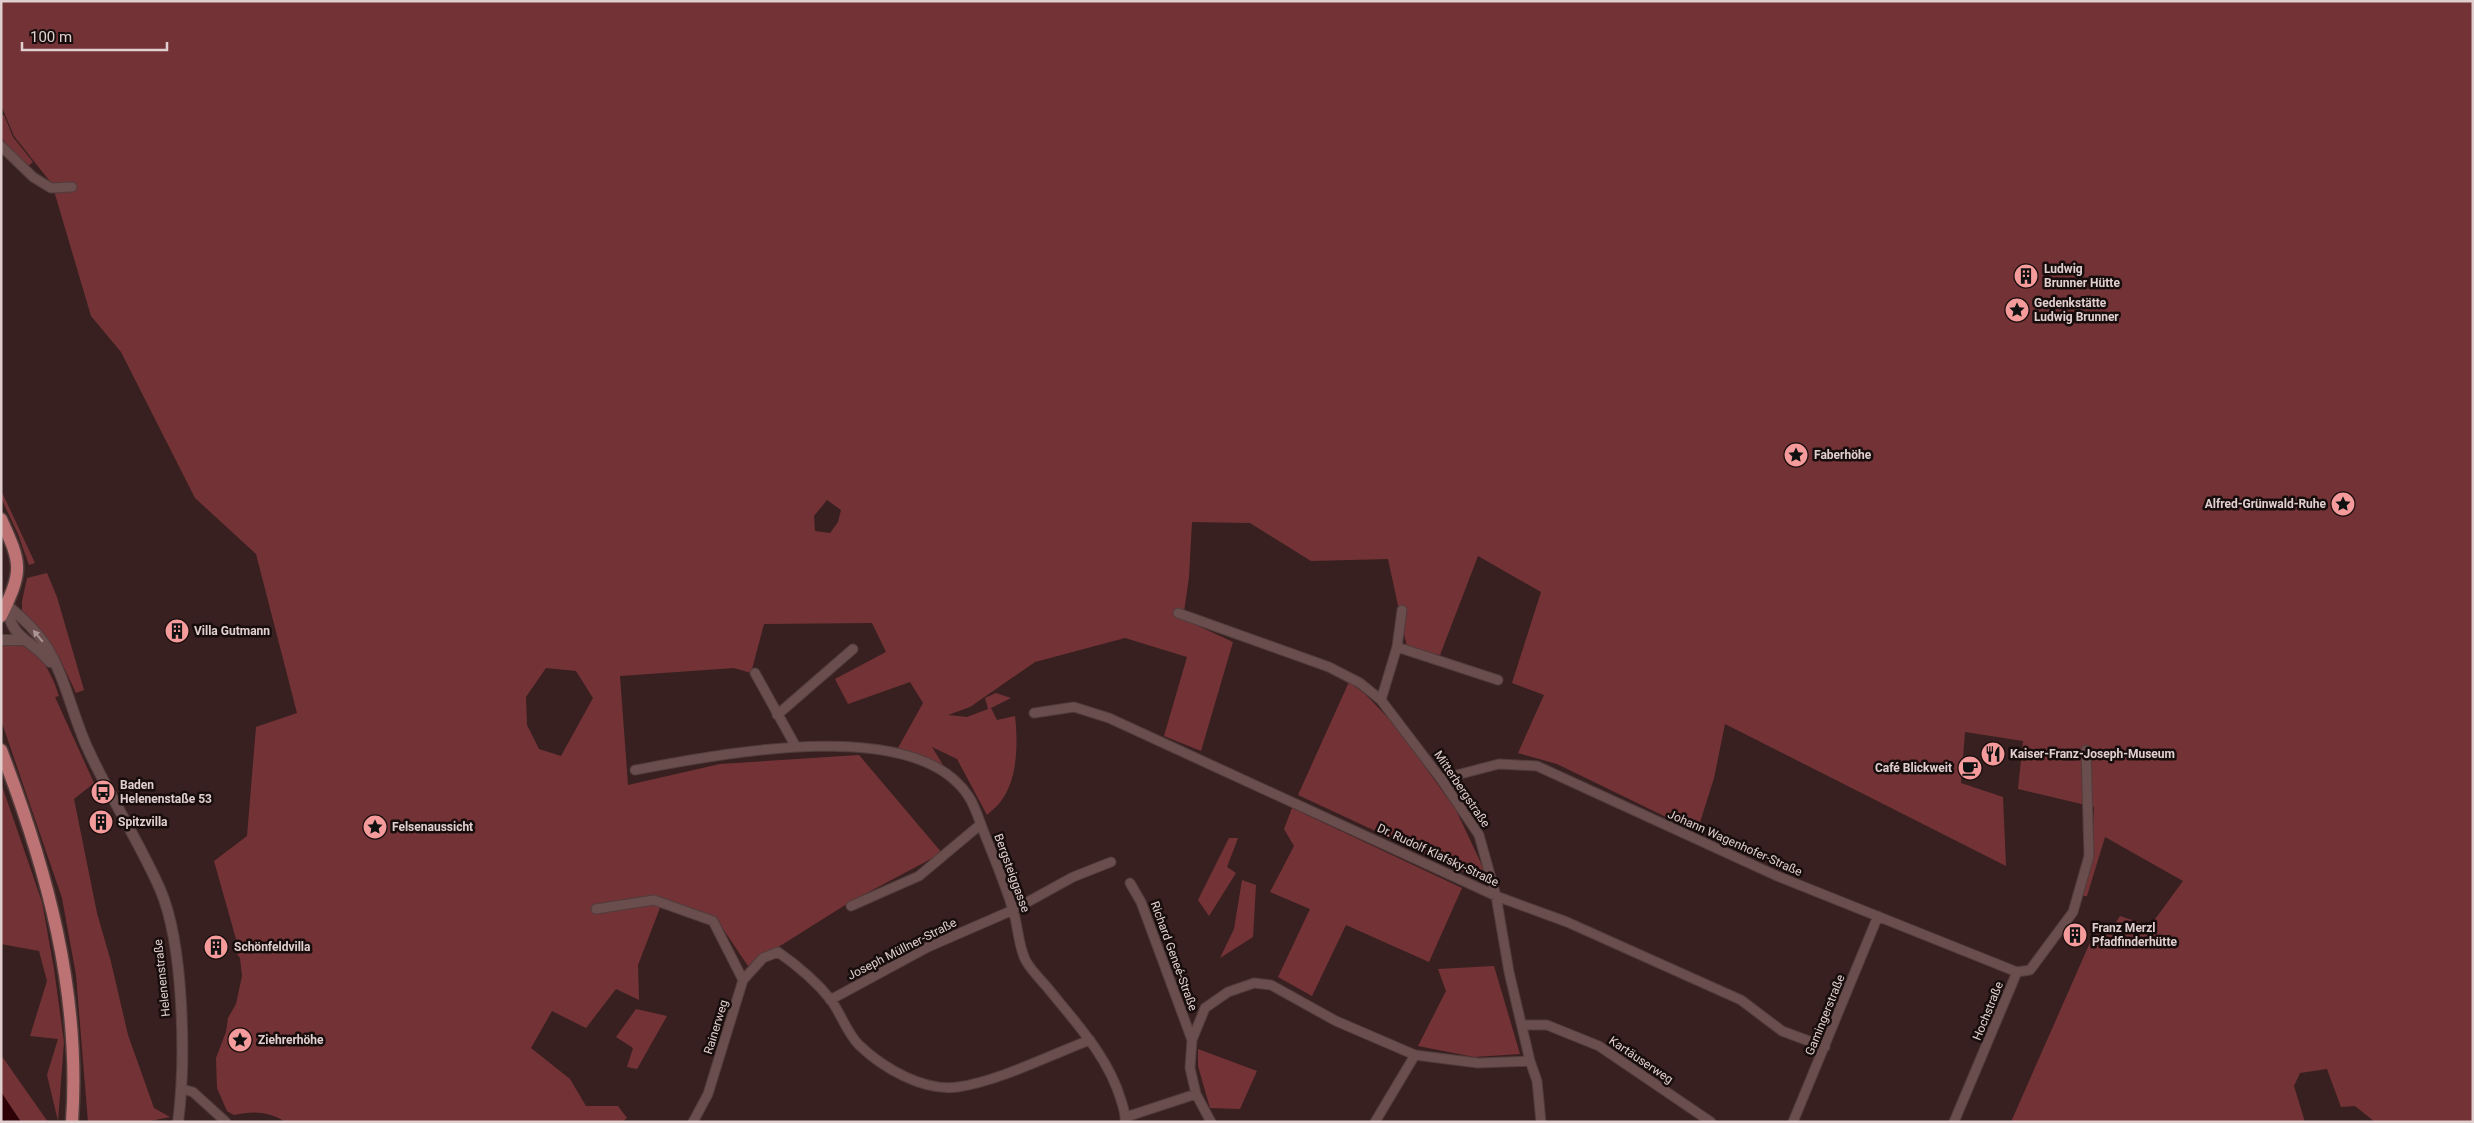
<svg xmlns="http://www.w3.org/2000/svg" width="2474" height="1123" font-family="Roboto,sans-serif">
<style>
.green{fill:#733336;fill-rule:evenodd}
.water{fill:#2e0106}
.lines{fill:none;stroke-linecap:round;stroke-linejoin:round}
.minor-casing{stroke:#513c3c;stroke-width:11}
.tertiary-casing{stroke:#513c3c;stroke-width:12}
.primary-casing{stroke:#513c3c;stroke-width:15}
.minor{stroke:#6a4d4d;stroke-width:9}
.tertiary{stroke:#6a4d4d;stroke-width:10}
.primary{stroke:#bd7273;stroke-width:12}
.oneway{fill:#ab9494}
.labels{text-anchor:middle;stroke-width:5;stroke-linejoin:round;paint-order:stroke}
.poi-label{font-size:12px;font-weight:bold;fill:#e0cfce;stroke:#180d0d;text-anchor:start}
.street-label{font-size:12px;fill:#e0cfce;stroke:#180d0d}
</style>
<rect width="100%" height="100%" fill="#392020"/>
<path class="green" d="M1 1H2473V1122H2375L2355 1106 2341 1107 2327 1069 2300 1073 2294 1086 2305 1122H2011L2096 929 2109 934 2120 916 2150 926 2183 881 2105 837 2087 896H2082L2092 854 2094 807 2018 789 2023 741 1965 732 1961 783 2003 797 2006 866 1725 724 1714 778 1697 832 1557 764 1518 753 1544 695 1512 683 1541 592 1478 556 1440 655 1407 647 1388 559 1311 561 1250 523 1192 522 1189 577 1183 619 1233 642 1201 751 1164 736 1187 657 1125 638 1035 662 970 707 948 715 967 717 988 709 985 698 996 693 1011 698 991 708 997 720 1015 716C1018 742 1018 779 1001 801 998 806 992 810 987 815L957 759 932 747 943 765 898 748 923 703 910 682 848 704 835 679 886 652 872 623 764 624 751 673 734 668 620 676 628 785 720 764 859 755 942 853 850 902 748 966 715 917 663 900 638 965 639 1000 616 989 586 1028 552 1011 531 1048 570 1079 586 1106H618L627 1118 622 1122H285C269 1111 252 1111 234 1115L227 1111 217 1088 216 1058 226 1032 228 1018 236 1004 242 976 240 958 232 947 236 939 214 861 247 836 256 727 297 713 256 554 195 498 121 352 91 316 52 184 14 136 1 105ZM827 500 841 510 838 522 830 533 815 531 814 516ZM546 668 576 671 593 698 561 756 539 749 527 725 526 697Z
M4 115 13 137 33 162 27 167 1 138V116Z
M1 490 35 563 29 565 18 534 1 498Z
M47 573 57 597 84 690 76 693 59 657 22 612V601L27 578Z
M12 644C39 645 52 674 59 696L55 697 94 783 74 799 97 913 111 962 128 1035 154 1108 170 1117 145 1122H88L76 975 62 898 1 720V647Z
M1349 682 1365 694 1395 725 1456 810 1487 876 1481 880 1298 795Z
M1 783 42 902 54 969 64 1042 58 1121 47 1075 58 1039 30 1036 47 981 39 951 1 944Z
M1292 808 1462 888 1429 962 1346 925 1312 996 1278 977 1310 909 1270 892 1294 846 1284 829Z
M1229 838H1238L1227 867 1236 873 1209 916 1198 900Z
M1242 880 1256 885 1253 937 1220 958 1234 929Z
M1494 966 1520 1054 1474 1057 1418 1046 1446 991 1438 969Z
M636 1009 667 1016 637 1069 627 1067 633 1048 616 1037Z
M1198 1049 1257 1071 1240 1109 1210 1108 1198 1066Z
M1 1055 48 1122H21L1 1092Z"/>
<path class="water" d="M1 1092 21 1122H1Z"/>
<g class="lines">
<defs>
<path id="minor" d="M1 146 33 177 51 188 72 187
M1178 613 1329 667 1360 683 1381 700 1441 779 1479 835 1496 896 1509 972 1530 1061 1537 1081 1541 1122
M1397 647 1498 680
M755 673 796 747
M1381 700 1397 647 1402 610
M1034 713 1074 707 1109 718 1496 896 1567 922 1741 1000 1782 1031 1825 1047
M777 715 853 649
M635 770C717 755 916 713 969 797 976 808 980 823 985 835 995 860 1005 884 1013 910 1018 925 1018 946 1026 961 1031 970 1040 979 1047 987 1075 1022 1108 1056 1121 1100 1123 1107 1126 1114 1125 1122
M1441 779 1499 764 1537 766 1777 876 2017 972
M1130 883 1141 902 1192 1040
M851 906 919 876 981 824
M596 909 654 900 713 921 743 980
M830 1000 928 947 1013 910 1073 877 1111 862
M1522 1025H1547L1599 1046 1711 1122
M182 1089 193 1092 226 1122
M1126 1117 1196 1094
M693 1122 708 1094 743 980 763 958 778 952C798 966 816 981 831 1000 841 1014 847 1033 859 1045 883 1068 924 1092 958 1087 999 1081 1050 1055 1090 1040
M1211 1122 1196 1094 1190 1068 1192 1040 1205 1008 1228 992 1254 983 1271 985 1336 1021 1415 1055 1478 1063 1530 1061
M1375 1122 1415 1055
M1793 1122 1878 916
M1954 1122 2017 972 2030 970 2073 912 2089 856 2086 750"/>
<path id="tertiary" d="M7 605C21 617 36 630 46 646 65 676 72 714 87 747 109 796 139 841 160 889 184 944 186 1062 178 1122
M7 605C10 639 31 639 50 662
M1 640H24"/>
<path id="primary" d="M1 519C22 565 23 570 1 616
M1 750C47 869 81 993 72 1122"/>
</defs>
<use href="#minor" class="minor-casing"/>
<use href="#tertiary" class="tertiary-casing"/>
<use href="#primary" class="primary-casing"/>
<use href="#minor" class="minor"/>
<use href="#tertiary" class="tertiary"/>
<use href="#primary" class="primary"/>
</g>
<defs><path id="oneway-solid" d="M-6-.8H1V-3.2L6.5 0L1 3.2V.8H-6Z" transform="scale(1.25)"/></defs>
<use class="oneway" href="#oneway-solid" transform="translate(38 636) rotate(-130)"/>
<defs>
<symbol id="building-disc" viewBox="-11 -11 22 22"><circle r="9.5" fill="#f59b9b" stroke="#180d0d"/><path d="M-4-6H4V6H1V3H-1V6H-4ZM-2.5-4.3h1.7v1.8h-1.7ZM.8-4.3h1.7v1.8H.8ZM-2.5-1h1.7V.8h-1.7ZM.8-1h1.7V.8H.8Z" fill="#111"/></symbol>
<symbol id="sight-disc" viewBox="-11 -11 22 22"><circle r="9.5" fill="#f59b9b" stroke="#180d0d"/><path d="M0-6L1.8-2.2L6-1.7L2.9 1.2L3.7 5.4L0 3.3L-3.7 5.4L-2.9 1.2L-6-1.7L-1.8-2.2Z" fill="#111"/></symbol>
<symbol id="restaurant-disc" viewBox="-11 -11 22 22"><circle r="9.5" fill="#f59b9b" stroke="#180d0d"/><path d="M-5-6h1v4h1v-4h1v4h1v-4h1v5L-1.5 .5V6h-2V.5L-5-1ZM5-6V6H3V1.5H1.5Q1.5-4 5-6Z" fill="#111"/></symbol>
<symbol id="cafe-disc" viewBox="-11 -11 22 22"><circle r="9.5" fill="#f59b9b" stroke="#180d0d"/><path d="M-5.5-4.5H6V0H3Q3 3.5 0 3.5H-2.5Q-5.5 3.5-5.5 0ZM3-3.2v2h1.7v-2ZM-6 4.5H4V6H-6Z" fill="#111"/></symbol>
<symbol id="bus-disc" viewBox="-11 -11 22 22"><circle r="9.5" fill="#f59b9b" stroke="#180d0d"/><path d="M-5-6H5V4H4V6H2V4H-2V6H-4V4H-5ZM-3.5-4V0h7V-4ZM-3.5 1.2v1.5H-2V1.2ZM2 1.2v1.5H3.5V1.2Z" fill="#111"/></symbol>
</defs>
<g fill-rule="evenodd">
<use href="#building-disc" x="2012" y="262" width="28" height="28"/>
<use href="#sight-disc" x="2003" y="296" width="28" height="28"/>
<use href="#sight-disc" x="1782" y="441" width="28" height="28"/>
<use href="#sight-disc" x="2329" y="490" width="28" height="28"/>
<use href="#building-disc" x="163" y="617" width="28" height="28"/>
<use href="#restaurant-disc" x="1979" y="740" width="28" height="28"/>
<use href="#cafe-disc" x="1956" y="754" width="28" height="28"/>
<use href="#bus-disc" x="89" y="778" width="28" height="28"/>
<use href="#building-disc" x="87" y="808" width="28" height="28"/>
<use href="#sight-disc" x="361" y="813" width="28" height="28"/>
<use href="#building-disc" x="2061" y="921" width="28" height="28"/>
<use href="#building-disc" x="202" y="933" width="28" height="28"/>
<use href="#sight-disc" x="226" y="1026" width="28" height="28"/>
</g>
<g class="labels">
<g class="poi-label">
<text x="2044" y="273">Ludwig<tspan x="2044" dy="14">Brunner Hütte</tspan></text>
<text x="2034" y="307">Gedenkstätte<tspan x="2034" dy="14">Ludwig Brunner</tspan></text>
<text x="1814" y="459">Faberhöhe</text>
<text x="2326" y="508" text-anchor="end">Alfred-Grünwald-Ruhe</text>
<text x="194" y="635">Villa Gutmann</text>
<text x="2010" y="758">Kaiser-Franz-Joseph-Museum</text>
<text x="1952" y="772" text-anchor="end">Café Blickweit</text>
<text x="120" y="789">Baden<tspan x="120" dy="14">Helenenstaße 53</tspan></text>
<text x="118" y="826">Spitzvilla</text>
<text x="392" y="831">Felsenaussicht</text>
<text x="2092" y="932">Franz Merzl<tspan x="2092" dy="14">Pfadfinderhütte</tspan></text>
<text x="234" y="951">Schönfeldvilla</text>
<text x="258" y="1044">Ziehrerhöhe</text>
</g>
<g class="street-label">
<text transform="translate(1462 789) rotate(56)" y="4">Mitterbergstraße</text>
<text transform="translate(1735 843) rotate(24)" y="4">Johann Wagenhofer-Straße</text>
<text transform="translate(1438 855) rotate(25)" y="4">Dr. Rudolf Klafsky-Straße</text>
<text transform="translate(1012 873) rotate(70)" y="4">Bergsteiggasse</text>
<text transform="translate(902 949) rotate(-27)" y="4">Joseph Müllner-Straße</text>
<text transform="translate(1174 956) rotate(70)" y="4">Richard Geneé-Straße</text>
<text transform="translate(162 978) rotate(-96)" y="4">Helenenstraße</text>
<text transform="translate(1988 1011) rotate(-68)" y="4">Hochstraße</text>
<text transform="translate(1825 1015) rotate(-68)" y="4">Gamingerstraße</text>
<text transform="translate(716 1027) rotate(-73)" y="4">Rainerweg</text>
<text transform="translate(1641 1060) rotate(34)" y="4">Kartäuserweg</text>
</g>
</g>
<rect width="2474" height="1123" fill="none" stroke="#e0cfce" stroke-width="5"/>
<path d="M22 42v8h145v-8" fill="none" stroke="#e0cfce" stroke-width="2.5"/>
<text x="30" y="42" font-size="15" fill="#e0cfce" stroke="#180d0d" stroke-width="4" paint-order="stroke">100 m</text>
</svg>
